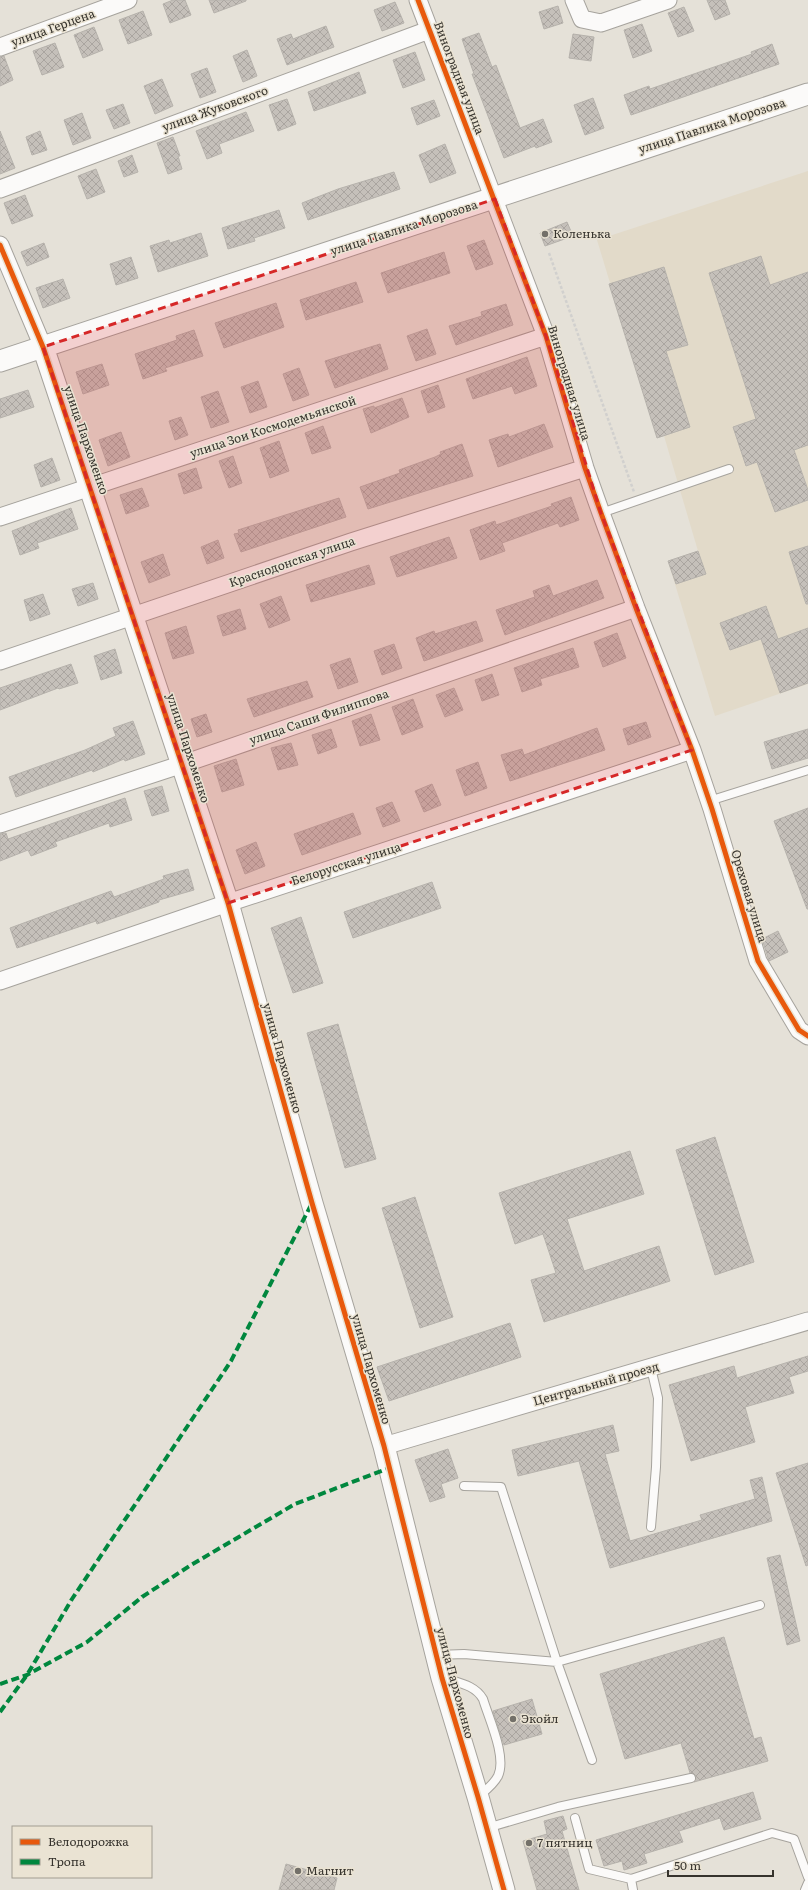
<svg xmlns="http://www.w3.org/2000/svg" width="808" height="1890" font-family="Literata,serif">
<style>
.built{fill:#e2dac9}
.building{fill:url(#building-cross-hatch);stroke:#b6b2ac}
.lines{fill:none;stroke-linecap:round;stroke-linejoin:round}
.service-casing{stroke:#a6a39d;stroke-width:10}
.minor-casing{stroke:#a6a39d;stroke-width:19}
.tertiary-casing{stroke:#a6a39d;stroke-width:23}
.path{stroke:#d1d0ce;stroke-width:2.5;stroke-dasharray:3 2;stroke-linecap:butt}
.service{stroke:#fbfaf9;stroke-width:8}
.minor{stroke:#fbfaf9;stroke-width:17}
.tertiary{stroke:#fbfaf9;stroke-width:21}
.quiet{stroke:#00873e;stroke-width:4;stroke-dasharray:8 4;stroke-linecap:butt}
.cycleway-casing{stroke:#eae3d3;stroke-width:8}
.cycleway{stroke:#e8590c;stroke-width:5}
.marked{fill:#d62828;fill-opacity:0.2;stroke:#d62828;stroke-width:3;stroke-dasharray:8 5;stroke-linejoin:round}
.poi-dot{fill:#737069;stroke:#eae3d3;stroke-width:1.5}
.labels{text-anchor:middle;stroke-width:3;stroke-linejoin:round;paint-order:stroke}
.street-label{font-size:12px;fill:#36332d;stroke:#eae3d3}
.poi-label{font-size:12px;fill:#36332d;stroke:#eae3d3;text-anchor:start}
</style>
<defs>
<pattern id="building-cross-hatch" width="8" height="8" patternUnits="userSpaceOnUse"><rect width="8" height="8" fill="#c5c0ba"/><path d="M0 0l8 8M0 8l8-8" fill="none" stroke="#aaa5a0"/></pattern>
</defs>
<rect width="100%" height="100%" fill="#e5e1d8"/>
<path class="built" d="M808 171V684L715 716 668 561 698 551 664 436 657 438 597 240Z"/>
<path class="building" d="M173 0H185L191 15 170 23 163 4Z
M209 0H246V1L214 13Z
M707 0H725L730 14 715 20Z
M395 2 404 23 382 31 374 10Z
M558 6 563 23 544 29 539 12Z
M684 7 694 31 678 37 668 13Z
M143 11 152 35 128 44 119 20Z
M642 24 652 51 633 58 624 30Z
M326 26 334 47 287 65 277 39 291 34 293 39Z
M94 27 103 50 83 58 74 35Z
M479 33 492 67 496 65 520 128 543 119 552 142 536 148 535 146 504 158 472 74H474L462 39Z
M573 34 594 37 591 61 569 58Z
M55 43 64 67 42 75 33 51Z
M772 44 779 64 631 115 624 95 649 86 650 89 752 54 751 52Z
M247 50 257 76 243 82 233 56Z
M415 52 425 80 403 88 393 60Z
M4 56 13 80 0 86V57Z
M207 68 216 92 200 98 191 74Z
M359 72 366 93 314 111 308 92Z
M162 79 173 106 155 114 144 86Z
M593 98 604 128 585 135 574 105Z
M287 99 296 124 278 131 269 105Z
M434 100 440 116 417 125 411 108Z
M123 104 130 123 114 129 106 110Z
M246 112 254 131 219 144 222 153 207 159 196 131Z
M82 113 91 138 73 145 64 120Z
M0 131 15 168 0 174Z
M40 131 47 150 32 155 26 137Z
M173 137 180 156H178L182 169 168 174 157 143Z
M445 144 456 173 430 183 419 155Z
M132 155 138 172 124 177 118 161Z
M96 169 105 192 87 199 78 176Z
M394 172 400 189 308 220 302 203 338 189Z
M25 195 33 216 12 224 4 203Z
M279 210 285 228 254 238 255 241 228 249 222 228Z
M567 222 573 236 545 246 540 233Z
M201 233 208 256 158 272 150 246 169 240 170 243Z
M484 240 493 264 476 270 467 246Z
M44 243 49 257 27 266 21 252Z
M444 252 450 273 388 293 381 273Z
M761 256 770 285 808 272V445L794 450 808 490V500L775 512 757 462 746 466 733 427 756 419 709 273Z
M131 257 138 278 116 285 110 264Z
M664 267 688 345 666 351 690 427 657 438 609 284Z
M63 279 70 298 43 308 36 288Z
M356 282 363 302 306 320 300 300Z
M276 303 284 327 224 348 215 323Z
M506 304 513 325 456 345 449 326 482 316 481 312Z
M427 329 436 354 416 361 407 336Z
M194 330 203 356 165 368 167 371 143 379 135 354 177 340 176 336Z
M380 344 388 369 335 388 325 361Z
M527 357 537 386 515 394 512 386 473 399 466 379Z
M102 364 109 385 83 394 76 372Z
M299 368 309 395 293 401 283 374Z
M258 381 267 407 250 413 241 387Z
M438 385 445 407 428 413 421 391Z
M28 390 34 407 0 418V399Z
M218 391 229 422 211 428 201 397Z
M402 398 409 417 371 433 363 409 374 406V408Z
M181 417 188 435 175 440 169 421Z
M544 424 553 447 498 467 489 440 508 434 509 437Z
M323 426 331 448 312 454 305 433Z
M121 432 130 457 108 466 99 440Z
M279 441 289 471 270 478 260 448Z
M462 444 473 476 368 509 360 487 400 473 399 470 435 457 441 454 440 452Z
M233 456 242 483 229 488 219 461Z
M52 458 60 480 41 487 34 465Z
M196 468 202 488 184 494 178 474Z
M142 488 149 506 126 514 120 495Z
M571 497 579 520 560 527 558 523 502 543 505 551 480 560 470 530 495 521 496 525 552 506 551 504Z
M339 498 346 517 241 552 234 534 239 533 238 530Z
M71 508 78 529 37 543 39 548 20 555 12 531Z
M449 537 457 558 397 577 390 557Z
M218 540 224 558 207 564 201 547Z
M808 546V604H806L789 552Z
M698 551 706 574 676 584 668 561Z
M163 554 170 575 149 583 141 562Z
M369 565 375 584 311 602 306 585Z
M597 580 604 598 505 635 496 610 535 597 533 591 549 585 553 596Z
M93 583 98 599 78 606 72 589Z
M43 594 50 614 30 621 24 600Z
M281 596 290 620 269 628 260 604Z
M766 606 778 639 808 628V683L780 693 761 639 730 650 720 623Z
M240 609 246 629 223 636 217 616Z
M476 621 483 641 424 661 416 638 434 631 435 634Z
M186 626 194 653 173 659 165 633Z
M617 633 626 658 603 667 594 642Z
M394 644 402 668 382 675 374 651Z
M573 648 579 667 540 679 542 685 522 692 514 668Z
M115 649 122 673 101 680 94 656Z
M350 658 358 682 338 689 330 665Z
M71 664 78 683 59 689 58 688 0 710V688Z
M492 674 499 695 482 701 475 680Z
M307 681 313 697 254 717 247 699Z
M454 688 463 710 445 717 436 695Z
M413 699 423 727 402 735 392 707Z
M206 714 212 732 197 737 191 719Z
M371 714 380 740 360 746 352 721Z
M133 721 145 754 125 761 124 759 93 772 92 770 16 797 9 777 85 750 116 736 113 728Z
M646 722 651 737 628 745 623 729Z
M597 728 605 750 510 781 501 755 522 749 524 755Z
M331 729 337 747 318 754 312 735Z
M808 729V758L772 769 764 742Z
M291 743 298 765 278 770 271 748Z
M236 759 244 785 222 792 214 766Z
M478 762 487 788 465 796 456 770Z
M432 784 441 805 424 812 415 791Z
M162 786 169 811 152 816 144 791Z
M125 798 132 820 110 827 109 823 55 842 57 846 31 856 28 850 0 861V834L6 833 8 839Z
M392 802 400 821 383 827 376 808Z
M808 808V909H807L774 821Z
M353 813 361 834 302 855 294 834Z
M256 842 265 866 245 874 236 850Z
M188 869 194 890 159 900V902L97 924 96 921 17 948 10 928 111 891 114 897 164 879 163 876Z
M432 882 441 908 353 938 344 912Z
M301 917 323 983 293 993 271 928Z
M778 931 788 952 769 961 762 939Z
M338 1024 376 1159 345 1168 307 1033Z
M715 1137 754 1262 715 1275 676 1150Z
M630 1151 644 1194 567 1219 584 1271 659 1246 670 1281 544 1322 531 1280 556 1273 543 1234 515 1244 499 1193Z
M415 1197 453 1317 420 1328 382 1208Z
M510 1323 521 1357 389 1401 377 1367Z
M808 1356V1371L789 1377 794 1393 745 1407 755 1442 691 1461 669 1385 734 1366 737 1378Z
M613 1425 619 1451 605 1454 630 1541 702 1520 700 1515 755 1499 750 1480 762 1477 772 1521 610 1568 579 1461 518 1476 512 1450Z
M448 1449 458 1478 441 1484 445 1497 430 1502 415 1460Z
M808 1463V1565L806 1566 776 1473Z
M780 1555 800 1641 787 1645 767 1558Z
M724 1637 754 1739 761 1737 768 1761 694 1782 696 1776 690 1773 681 1743 625 1759 600 1674Z
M532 1699 542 1734 504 1745 493 1711Z
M753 1792 761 1819 724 1830 720 1818 679 1831 683 1842 644 1854 647 1863 624 1870 622 1861 604 1866 596 1840Z
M563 1816 567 1829 562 1831 579 1890H537L523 1841 547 1834 544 1821Z
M286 1864 337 1878 334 1890H279Z"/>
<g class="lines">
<defs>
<path id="service" d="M601 513 729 469
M709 801 808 770
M464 1486 501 1487 557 1662 592 1760
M651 1527 656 1467 658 1398 651 1368
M437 1655 464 1654 557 1662 760 1605
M444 1678C459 1683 475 1685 483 1699 489 1719 507 1757 498 1776 494 1784 485 1791 479 1796
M575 1818 589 1869 631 1879 772 1833 794 1839 808 1877
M487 1828 558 1807 691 1778
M631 1879 633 1890
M805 1890 808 1883"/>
<path id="minor" d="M418 0 546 336 585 468 601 513 636 608 692 750 712 809 758 961 799 1030 808 1036
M574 0 582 19 601 23 668 0
M0 47 128 0
M0 189 429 30
M0 245 43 347
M0 517 546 336
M0 661 351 542 585 468
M0 824 183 764 636 608
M0 981 228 903 692 750
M384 1446 808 1321"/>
<path id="tertiary" d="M43 347 228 903 312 1203 384 1446 442 1678 478 1797 504 1890
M0 361 808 94"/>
</defs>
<use href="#service" class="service-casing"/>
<use href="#minor" class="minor-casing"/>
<use href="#tertiary" class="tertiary-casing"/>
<path class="path" d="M549 253 634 492"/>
<use href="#service" class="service"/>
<use href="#minor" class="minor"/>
<use href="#tertiary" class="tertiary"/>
<path class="quiet" d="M0 1684 27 1675 87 1642 142 1597 191 1565 295 1504 389 1468
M0 1712 27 1675 72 1599 231 1361 312 1203"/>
<defs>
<path id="cycleway" d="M418 0 546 336 585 468 601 513 636 608 692 750 712 809 758 961 799 1030 808 1036
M0 245 43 347 228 903 312 1203 384 1446 442 1678 478 1797 504 1890"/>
</defs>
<use href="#cycleway" class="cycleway-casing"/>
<use href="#cycleway" class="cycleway"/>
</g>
<path class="marked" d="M495 199 546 336 601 513 692 750 228 903 43 347Z"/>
<g class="poi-dot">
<circle cx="545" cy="234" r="4"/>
<circle cx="513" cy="1719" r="4"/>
<circle cx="529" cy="1843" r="4"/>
<circle cx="298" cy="1871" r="4"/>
</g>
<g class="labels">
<g class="street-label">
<text transform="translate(53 28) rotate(-20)" y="4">улица Герцена</text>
<text transform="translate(459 78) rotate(69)" y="4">Виноградная улица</text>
<text transform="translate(215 109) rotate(-20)" y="4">улица Жуковского</text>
<text transform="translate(712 126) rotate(-18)" y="4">улица Павлика Морозова</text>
<text transform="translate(404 228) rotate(-18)" y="4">улица Павлика Морозова</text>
<text transform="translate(569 383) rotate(73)" y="4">Виноградная улица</text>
<text transform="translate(273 427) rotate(-18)" y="4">улица Зои Космодемьянской</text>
<text transform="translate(86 440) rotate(71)" y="4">улица Пархоменко</text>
<text transform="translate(292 562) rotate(-19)" y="4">Краснодонская улица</text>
<text transform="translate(319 717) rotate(-19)" y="4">улица Саши Филиппова</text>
<text transform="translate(188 748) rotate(72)" y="4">улица Пархоменко</text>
<text transform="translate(346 864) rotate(-18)" y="4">Белорусская улица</text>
<text transform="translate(749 896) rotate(73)" y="4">Ореховая улица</text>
<text transform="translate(282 1058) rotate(74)" y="4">улица Пархоменко</text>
<text transform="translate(371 1369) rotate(74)" y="4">улица Пархоменко</text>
<text transform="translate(596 1384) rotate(-16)" y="4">Центральный проезд</text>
<text transform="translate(455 1683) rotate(75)" y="4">улица Пархоменко</text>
</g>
<g class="poi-label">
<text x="553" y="238">Коленька</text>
<text x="521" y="1723">Экойл</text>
<text x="537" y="1847">7 пятниц</text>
<text x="306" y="1875">Магнит</text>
</g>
</g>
<rect x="12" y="1826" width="140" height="52" fill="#eae3d3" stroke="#a29d91"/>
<rect x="20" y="1839" width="20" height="6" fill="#e8590c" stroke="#a29d91"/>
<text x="48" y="1846" font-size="12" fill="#36332d">Велодорожка</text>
<rect x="20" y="1859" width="20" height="6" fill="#00873e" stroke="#a29d91"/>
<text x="48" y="1866" font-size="12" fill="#36332d">Тропа</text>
<path d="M668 1870v6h105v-6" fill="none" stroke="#36332d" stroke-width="2"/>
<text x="674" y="1870" font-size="12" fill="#36332d" stroke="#eae3d3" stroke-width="3" paint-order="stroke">50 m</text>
</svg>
